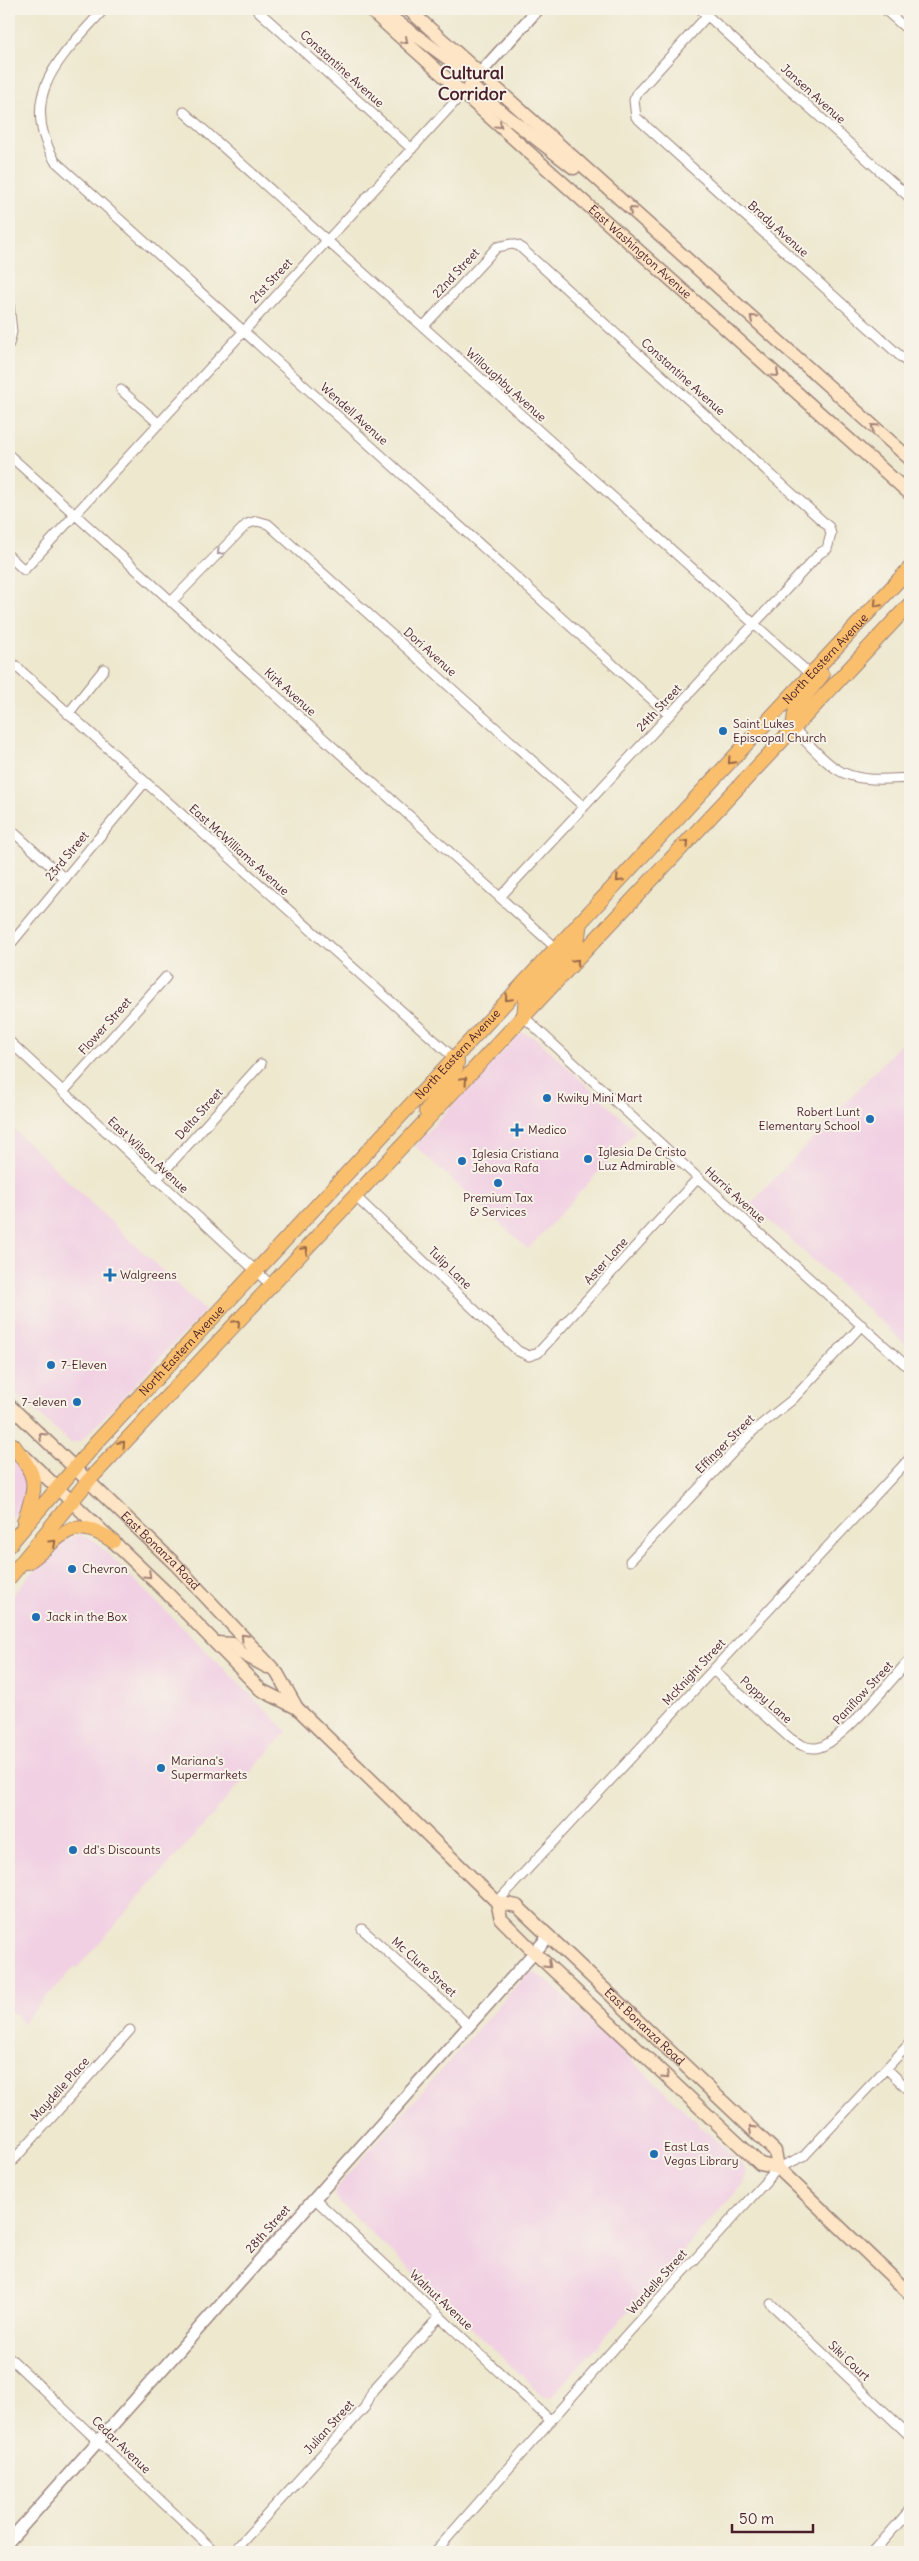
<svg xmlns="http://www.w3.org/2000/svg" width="919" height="2561" font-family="Delius,sans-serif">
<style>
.built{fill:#f1d0e3}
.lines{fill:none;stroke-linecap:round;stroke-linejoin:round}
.minor-casing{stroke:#9c847d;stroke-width:11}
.tertiary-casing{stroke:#9c847d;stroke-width:14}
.secondary-casing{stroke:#9c847d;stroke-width:15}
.primary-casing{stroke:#9c847d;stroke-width:16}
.minor{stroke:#fff;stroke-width:9}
.tertiary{stroke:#fff;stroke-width:11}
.secondary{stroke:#fde5c5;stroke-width:12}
.primary{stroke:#f9bf6d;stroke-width:14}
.oneway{stroke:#a48278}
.oneway2{stroke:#ae9aa0}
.oneway3{stroke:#996749}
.poi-dot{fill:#1f6fb2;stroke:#f7f3e8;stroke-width:2}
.labels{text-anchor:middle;stroke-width:4;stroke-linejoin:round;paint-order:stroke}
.street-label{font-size:12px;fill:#4a1f2b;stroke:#f7f3e8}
.poi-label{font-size:12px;fill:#4a1f2b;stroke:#f7f3e8;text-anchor:start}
.district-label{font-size:18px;font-weight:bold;fill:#4a1f2b;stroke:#f7f3e8}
</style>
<rect width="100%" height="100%" fill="#f7f3e8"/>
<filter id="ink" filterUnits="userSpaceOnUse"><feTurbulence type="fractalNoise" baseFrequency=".02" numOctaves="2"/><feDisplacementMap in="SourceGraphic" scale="10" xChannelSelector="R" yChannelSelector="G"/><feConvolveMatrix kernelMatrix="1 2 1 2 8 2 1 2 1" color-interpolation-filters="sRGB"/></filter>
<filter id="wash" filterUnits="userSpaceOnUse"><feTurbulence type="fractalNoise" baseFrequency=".0096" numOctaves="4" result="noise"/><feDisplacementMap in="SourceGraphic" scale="20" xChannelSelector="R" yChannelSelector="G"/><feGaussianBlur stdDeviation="1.12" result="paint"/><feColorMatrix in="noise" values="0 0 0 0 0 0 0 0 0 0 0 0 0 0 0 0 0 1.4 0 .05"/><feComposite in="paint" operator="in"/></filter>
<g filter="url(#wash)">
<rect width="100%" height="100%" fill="#eee8cf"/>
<path class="built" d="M524 1033 537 1039 636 1131 528 1249 415 1146 518 1035Z
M910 1034V1348L751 1204Z
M9 1125 205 1311 86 1436 79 1442 71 1443 9 1388Z
M9 1455 20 1465 28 1486 26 1499 21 1509 9 1523Z
M80 1534 95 1541 287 1731 77 1968 75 1966 23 2023 9 2010V1599L59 1542Z
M532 1972 547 1980 743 2166 747 2173 742 2185 550 2398 544 2397 339 2202 335 2195 337 2187 525 1976Z"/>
</g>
<g filter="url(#ink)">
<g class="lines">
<defs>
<path id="minor" d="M104 9C62 56 16 94 55 161L669 715
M256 9 412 149
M700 9 910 198
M884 9 910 32
M707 16 638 92 634 100 636 117 910 365
M184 112 811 675
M9 304 12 332 9 344
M423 327 497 247 512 244 519 246 829 527 831 534 827 549 820 553 500 897
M121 390 159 424
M9 455 555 947
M9 556 24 570 463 93
M171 602 247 524 257 521 268 524 584 807
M9 660 453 1057
M68 714 104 669
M793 728C806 741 820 758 835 768 856 783 886 779 910 778
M9 828 65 879
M9 946 145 782
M524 1017 698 1178 910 1369
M9 1041 272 1286
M63 1092 166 977
M156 1180 261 1064
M355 1196 518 1351 529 1356 538 1353 698 1178
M630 1561 753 1431 792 1400 862 1325
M713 1670 791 1739C799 1744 807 1749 816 1748 838 1747 893 1678 910 1659
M497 1902 910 1458
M362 1929 469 2025
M886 2068 910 2091
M9 2165 130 2030
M314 2198 551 2421
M771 2304 910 2436
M9 2357 215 2552
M233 2552 365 2407 373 2390 440 2316
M435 2552 627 2334 778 2168 804 2156 910 2043
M873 2552 910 2510"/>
<path id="tertiary" d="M474 80 538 9
M9 2541 549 1936"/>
<g id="secondary">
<path id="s1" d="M369 9 910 494"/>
<path d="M380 9 455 64 474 81"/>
<path d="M408 9 910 459"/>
<path d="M470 85 489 102 574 168"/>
<path id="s2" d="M9 1405 175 1564 277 1673 297 1708 497 1902 517 1906 775 2151 778 2168"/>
<path d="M23 1455 168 1594 261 1690 297 1708"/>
<path d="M216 1643 233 1644 241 1653 267 1667"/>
<path d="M497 1902 501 1919 534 1952 760 2164 778 2168 910 2294"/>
</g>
<g id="primary">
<path d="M793 728 796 707 822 675"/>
<path d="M524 1017 526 997 577 944 580 921"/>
<path d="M426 1111 456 1068 457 1061 453 1057"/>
<path d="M13 1445C38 1479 38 1482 24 1522"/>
<path id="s3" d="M9 1545 97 1442 910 568"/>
<path d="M28 1562C62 1538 70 1512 113 1541"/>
<path d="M9 1578 89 1480 910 604"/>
</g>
</defs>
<use href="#minor" class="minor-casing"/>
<use href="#tertiary" class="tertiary-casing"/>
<use href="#secondary" class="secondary-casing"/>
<use href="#primary" class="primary-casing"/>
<use href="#minor" class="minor"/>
<use href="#tertiary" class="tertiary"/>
<use href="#secondary" class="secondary"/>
<use href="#primary" class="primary"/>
</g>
<defs><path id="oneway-chevron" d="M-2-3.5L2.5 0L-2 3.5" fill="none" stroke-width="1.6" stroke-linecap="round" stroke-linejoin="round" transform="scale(1.25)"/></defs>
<g class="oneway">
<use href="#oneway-chevron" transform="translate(405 41) rotate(42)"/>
<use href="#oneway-chevron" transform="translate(499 125) rotate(42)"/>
<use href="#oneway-chevron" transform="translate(632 210) rotate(-138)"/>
<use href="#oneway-chevron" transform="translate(753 318) rotate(-138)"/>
<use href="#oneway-chevron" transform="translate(776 374) rotate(42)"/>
<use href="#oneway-chevron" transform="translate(874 427) rotate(-138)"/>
<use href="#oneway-chevron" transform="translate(42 1436) rotate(-137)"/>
<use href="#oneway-chevron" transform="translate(148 1575) rotate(44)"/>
<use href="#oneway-chevron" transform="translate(244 1637) rotate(-133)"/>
<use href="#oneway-chevron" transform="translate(548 1965) rotate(43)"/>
<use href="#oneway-chevron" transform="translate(666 2076) rotate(43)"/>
<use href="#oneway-chevron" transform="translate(752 2129) rotate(-137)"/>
</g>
<use class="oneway2" href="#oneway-chevron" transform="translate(220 552) rotate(134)"/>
<g class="oneway3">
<use href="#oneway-chevron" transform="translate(877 604) rotate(133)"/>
<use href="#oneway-chevron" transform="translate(731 761) rotate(133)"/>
<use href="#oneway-chevron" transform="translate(686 843) rotate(-47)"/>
<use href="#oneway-chevron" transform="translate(619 879) rotate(133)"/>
<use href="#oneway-chevron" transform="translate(576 962) rotate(-47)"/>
<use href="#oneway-chevron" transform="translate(508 998) rotate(133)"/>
<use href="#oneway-chevron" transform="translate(464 1080) rotate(-47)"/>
<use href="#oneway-chevron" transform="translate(305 1250) rotate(-47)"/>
<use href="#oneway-chevron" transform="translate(237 1323) rotate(-47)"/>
<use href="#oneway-chevron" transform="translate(122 1444) rotate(-47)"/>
<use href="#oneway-chevron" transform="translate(53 1543) rotate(-43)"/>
</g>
</g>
<g class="poi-dot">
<circle cx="723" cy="731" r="5"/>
<circle cx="547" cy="1098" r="5"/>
<circle cx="870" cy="1119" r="5"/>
<path d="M514.5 1122.5h5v5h5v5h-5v5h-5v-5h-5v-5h5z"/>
<circle cx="588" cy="1159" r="5"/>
<circle cx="462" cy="1161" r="5"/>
<circle cx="498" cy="1183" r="5"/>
<path d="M107.5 1267.5h5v5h5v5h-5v5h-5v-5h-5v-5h5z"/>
<circle cx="51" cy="1365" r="5"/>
<circle cx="77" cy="1402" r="5"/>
<circle cx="72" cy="1569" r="5"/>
<circle cx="36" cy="1617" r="5"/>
<circle cx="161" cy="1768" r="5"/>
<circle cx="73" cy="1850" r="5"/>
<circle cx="654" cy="2154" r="5"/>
</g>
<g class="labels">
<g class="street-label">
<text transform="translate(342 69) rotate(42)" y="4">Constantine Avenue</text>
<text transform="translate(813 94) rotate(42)" y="4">Jansen Avenue</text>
<text transform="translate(778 229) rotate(42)" y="4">Brady Avenue</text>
<text dy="4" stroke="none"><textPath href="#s1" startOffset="364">East Washington Avenue</textPath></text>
<text transform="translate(456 273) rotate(-47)" y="4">22nd Street</text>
<text transform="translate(271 281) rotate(-47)" y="4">21st Street</text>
<text transform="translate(683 377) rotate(42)" y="4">Constantine Avenue</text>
<text transform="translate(506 385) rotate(42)" y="4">Willoughby Avenue</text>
<text transform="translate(354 414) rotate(42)" y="4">Wendell Avenue</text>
<text transform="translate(430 652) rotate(42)" y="4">Dori Avenue</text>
<text dy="4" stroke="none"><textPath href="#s3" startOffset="1205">North Eastern Avenue</textPath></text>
<text transform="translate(290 692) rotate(42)" y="4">Kirk Avenue</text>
<text transform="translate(659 708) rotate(-47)" y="4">24th Street</text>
<text transform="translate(239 850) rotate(42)" y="4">East McWilliams Avenue</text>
<text transform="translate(67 856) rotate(-50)" y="4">23rd Street</text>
<text transform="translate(105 1026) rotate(-48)" y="4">Flower Street</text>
<text dy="4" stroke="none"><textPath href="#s3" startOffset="665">North Eastern Avenue</textPath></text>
<text transform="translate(199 1114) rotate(-48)" y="4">Delta Street</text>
<text transform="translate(148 1155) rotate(43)" y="4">East Wilson Avenue</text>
<text transform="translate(735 1195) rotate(42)" y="4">Harris Avenue</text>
<text transform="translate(606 1261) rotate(-48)" y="4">Aster Lane</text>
<text transform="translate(450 1268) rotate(44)" y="4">Tulip Lane</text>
<text dy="4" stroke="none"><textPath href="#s3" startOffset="260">North Eastern Avenue</textPath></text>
<text transform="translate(725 1444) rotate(-45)" y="4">Effinger Street</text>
<text dy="4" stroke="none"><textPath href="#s2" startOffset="210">East Bonanza Road</textPath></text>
<text transform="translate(694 1672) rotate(-47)" y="4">McKnight Street</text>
<text transform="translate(863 1693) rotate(-47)" y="4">Paniflow Street</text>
<text transform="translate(766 1700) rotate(41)" y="4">Poppy Lane</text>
<text transform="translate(424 1967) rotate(42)" y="4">Mc Clure Street</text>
<text dy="4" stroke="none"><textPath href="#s2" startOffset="894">East Bonanza Road</textPath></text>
<text transform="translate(60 2089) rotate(-48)" y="4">Maydelle Place</text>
<text transform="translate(268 2229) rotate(-48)" y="4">28th Street</text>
<text transform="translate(657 2282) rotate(-48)" y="4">Wardelle Street</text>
<text transform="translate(441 2300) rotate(43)" y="4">Walnut Avenue</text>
<text transform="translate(849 2361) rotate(43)" y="4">Siki Court</text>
<text transform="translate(329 2427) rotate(-48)" y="4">Julian Street</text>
<text transform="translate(121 2445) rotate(44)" y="4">Cedar Avenue</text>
</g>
<g class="poi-label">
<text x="733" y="728">Saint Lukes<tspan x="733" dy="14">Episcopal Church</tspan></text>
<text x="557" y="1102">Kwiky Mini Mart</text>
<text x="860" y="1116" text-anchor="end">Robert Lunt<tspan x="860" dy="14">Elementary School</tspan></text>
<text x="528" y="1134">Medico</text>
<text x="598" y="1156">Iglesia De Cristo<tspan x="598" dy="14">Luz Admirable</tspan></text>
<text x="472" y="1158">Iglesia Cristiana<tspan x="472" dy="14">Jehova Rafa</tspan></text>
<text x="498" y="1202" text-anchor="middle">Premium Tax<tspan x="498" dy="14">&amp; Services</tspan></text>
<text x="120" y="1279">Walgreens</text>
<text x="61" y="1369">7-Eleven</text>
<text x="67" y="1406" text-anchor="end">7-eleven</text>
<text x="82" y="1573">Chevron</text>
<text x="46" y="1621">Jack in the Box</text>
<text x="171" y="1765">Mariana's<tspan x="171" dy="14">Supermarkets</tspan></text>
<text x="83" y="1854">dd's Discounts</text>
<text x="664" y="2151">East Las<tspan x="664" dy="14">Vegas Library</tspan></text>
</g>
<g class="district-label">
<text x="472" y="79">Cultural<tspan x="472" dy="21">Corridor</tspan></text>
</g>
</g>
<rect width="919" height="2561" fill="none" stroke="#f7f3e8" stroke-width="30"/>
<path d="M732 2524v8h81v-8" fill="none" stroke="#4a1f2b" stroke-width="2.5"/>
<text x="739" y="2524" font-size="15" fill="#4a1f2b" stroke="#f7f3e8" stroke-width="4" paint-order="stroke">50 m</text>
</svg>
